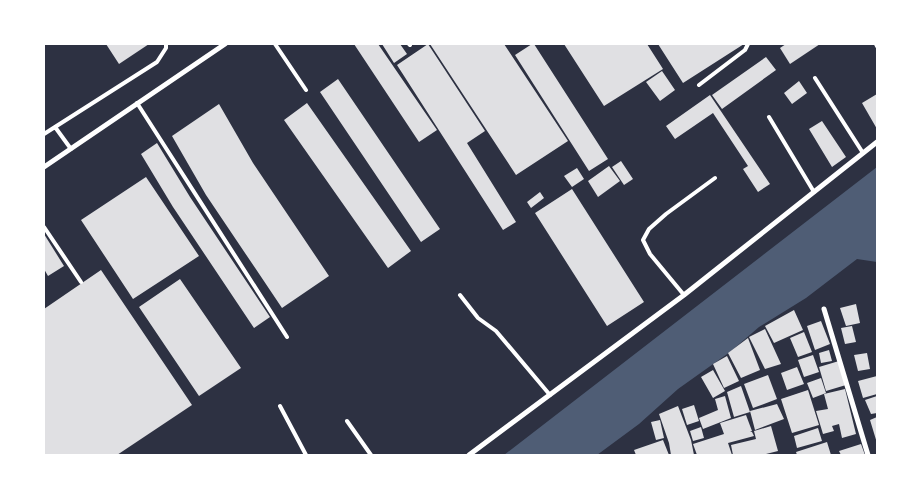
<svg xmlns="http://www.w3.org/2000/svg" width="921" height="499" font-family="'Golos Text',sans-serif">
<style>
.water{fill:#4f5d75}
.building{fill:#e0e0e3}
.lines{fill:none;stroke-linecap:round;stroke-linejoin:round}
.service{stroke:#fff;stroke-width:4}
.minor{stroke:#fff;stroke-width:5}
</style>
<rect width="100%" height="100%" fill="#2d3142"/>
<path class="water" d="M877 167V262L857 259 806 298 759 327 730 352 678 389 639 424 597 455H504Z"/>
<path class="building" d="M106 44H149L119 64Z
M354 44H378L437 130 419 142Z
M382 44H400L407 54 394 63Z
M428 44 485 131 467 143 516 222 503 230 397 65Z
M430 44H504L568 141 516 175Z
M532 44H534L608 159 589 171 515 55Z
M564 44H647L663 69 604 106Z
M658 44H744L683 83Z
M786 44H820L790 64 780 48Z
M766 57 776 70 722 109 712 95Z
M662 71 675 90 660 101 646 82Z
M338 79 440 229 421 242 320 92Z
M799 81 807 93 792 104 784 93Z
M877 94V129L862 103Z
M710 95 770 184 758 192 743 169 748 166 713 113 675 139 666 126Z
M307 103 411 251 388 268 284 120Z
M219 104 253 163 329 276 282 308 206 195 172 136Z
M822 121 846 157 832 167 809 129Z
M157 143 190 197 270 317 254 328 173 207 141 154Z
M621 161 633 179 624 185 612 167Z
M609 166 620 181 598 197 588 181Z
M577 168 584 179 572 187 564 176Z
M146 177 199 256 133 299 81 220Z
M572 189 644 302 607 326 535 213Z
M540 192 544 198 531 208 527 202Z
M44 234 64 266 48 276 44 269Z
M101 270 192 405 117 455H44V309Z
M180 279 241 368 199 396 139 307Z
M856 304 860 323 846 326 840 308Z
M794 310 803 330 774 343 765 326Z
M821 321 830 344 815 350 807 326Z
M852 326 856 342 845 344 841 328Z
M765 329 781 364 765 369 749 337Z
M804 332 812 352 798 357 790 338Z
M748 338 760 370 741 378 728 353Z
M829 350 832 361 821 363 819 353Z
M867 353 870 369 858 371 854 355Z
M813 355 819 372 804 377 798 360Z
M727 356 739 381 724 388 713 364Z
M839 361 846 385 826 391 819 367Z
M797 367 804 384 787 390 781 373Z
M713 370 725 391 713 398 701 377Z
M768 375 777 399 753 408 744 384Z
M877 376V394L863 398 858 381Z
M821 378 826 393 813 398 807 383Z
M741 386 750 412 734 417 727 392Z
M845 389 856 434 842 438 839 424 832 426 834 431 823 434 816 411 828 409 824 394Z
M808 390 819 425 792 433 781 399Z
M725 396 731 418 703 429 699 418 718 410 715 399Z
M877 396V413L871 414 865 400Z
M777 404 784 419 755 430 750 411Z
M694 405 699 421 687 425 682 409Z
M678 406 691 440 694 455H671L669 443 659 414Z
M746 415 752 431 750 432H752L754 436 728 443 732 455H697L693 444 724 434 720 423Z
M877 417V443L870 420Z
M660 420 664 438 656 440 651 422Z
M771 426 778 451 762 455H733L731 445 756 439 754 431Z
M701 427 704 438 693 441 690 431Z
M818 428 822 441 797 448 794 436Z
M663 440 669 455H636L634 450Z
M827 442 831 455H797L796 452Z
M861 444 865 455H841L839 451Z"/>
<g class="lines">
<path class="service" d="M275 44 306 90
M409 44 410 45
M876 44 877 46
M815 78 863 153
M699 85 745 50 748 44
M137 103 287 337
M769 117 814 192
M55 127 71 149
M44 134 157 62 166 48V44
M44 227 81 282
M460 295 478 318 496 331 550 395
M684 295 650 254 643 240 649 229 666 214 715 178
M280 406 306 455
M347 421 371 455"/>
<path class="minor" d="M44 167 225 44
M824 309 868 455
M469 455 684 295 877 142"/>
</g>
<rect width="921" height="499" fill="none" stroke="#ffffff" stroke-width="90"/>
</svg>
